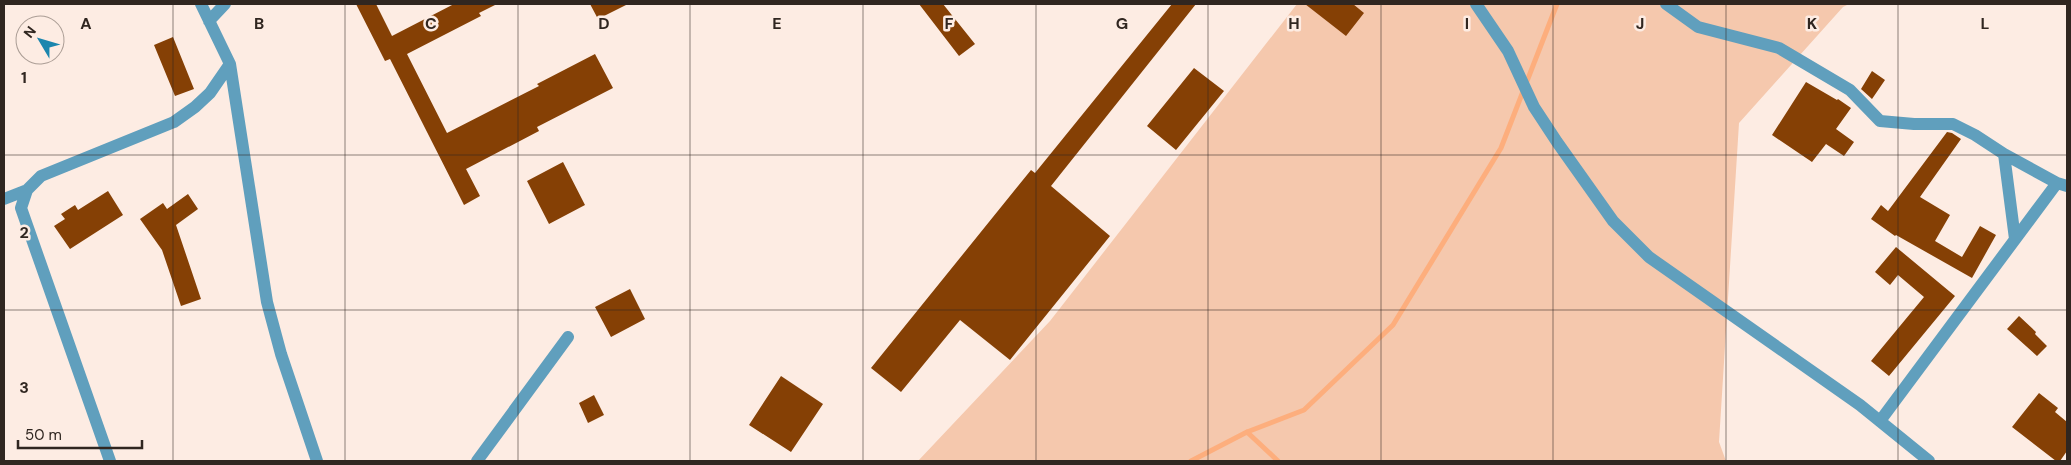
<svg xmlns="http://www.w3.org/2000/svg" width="2071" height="465" font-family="'DM Sans',sans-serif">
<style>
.green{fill:#f5c8ad}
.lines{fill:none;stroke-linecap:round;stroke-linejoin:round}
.stream{stroke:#fdae7d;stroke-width:5}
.building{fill:#854005}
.street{stroke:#609fbd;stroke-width:12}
.grid{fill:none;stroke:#302620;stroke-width:1;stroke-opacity:0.55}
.grid-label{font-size:16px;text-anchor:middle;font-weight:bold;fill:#302620;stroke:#fdece3;stroke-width:5;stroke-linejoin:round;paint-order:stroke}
</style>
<rect width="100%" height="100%" fill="#fdece3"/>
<path class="green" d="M1297 4H1849L1843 7 1739 123 1719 442 1726 461H918L1050 321Z"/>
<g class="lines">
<path class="stream" d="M1247 432 1278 461
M1191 461 1247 432 1304 410 1393 325 1501 148 1557 4"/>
</g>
<path class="building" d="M356 4H376L392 36 454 4H497L479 13 481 16 407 54 447 133 539 86 537 84 595 54 613 88 537 127 539 131 466 169 480 196 464 205 390 59 385 61Z
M590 4H628L598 19Z
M919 4H943L975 44 959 56Z
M1172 4H1196L1051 186 1110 236 1010 360 960 320 901 392 871 368 1031 170 1035 173Z
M1305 4H1353L1364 13 1346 36Z
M173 37 194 89 175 96 154 45Z
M1194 68 1224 91 1176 150 1147 126Z
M1872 71 1885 80 1872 99 1861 89Z
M1806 82 1837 100 1838 99 1851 108 1836 129 1854 142 1844 156 1826 144 1812 162 1772 135Z
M1947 132 1952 133 1961 139 1920 197 1950 215 1935 241 1962 257 1980 226 1996 235 1972 278 1896 235 1895 236 1871 219 1881 205 1888 211Z
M563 162 585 205 549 224 527 181Z
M108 191 123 215 70 249 54 226 65 219 61 214 75 205 78 210Z
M188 194 198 209 176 225 201 299 181 306 162 250 140 219 163 203 167 209Z
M1896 247 1955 296 1889 376 1871 361 1924 297 1898 275 1890 285 1875 272Z
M630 289 645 319 611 337 595 307Z
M2019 316 2036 332 2035 334 2047 346 2037 356 2007 329Z
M781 376 823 404 791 452 749 425Z
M2039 393 2058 408 2055 412 2067 422V451L2060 461H2056L2012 427Z
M594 395 604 415 588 423 579 403Z"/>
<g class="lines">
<path class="street" d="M201 4 230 64 267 302 281 354 317 461
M1476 4 1508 51 1534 107 1557 142 1613 221 1649 257 1860 405 1929 461
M1666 4 1698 27 1779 48 1850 90 1880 121 1914 124H1953L1975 135 2004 154 2057 183 2067 186
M209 21 225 4
M2004 154 2015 239
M4 199 27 190
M1880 421 2057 183
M110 461 21 208 27 190 41 176 174 122 195 107 210 93 230 64
M477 461 568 337"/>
</g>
<path class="grid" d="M173 4V461M345 4V461M518 4V461M690 4V461M863 4V461M1036 4V461M1208 4V461M1381 4V461M1553 4V461M1726 4V461M1898 4V461M4 155H2067M4 310H2067"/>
<g class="grid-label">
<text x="86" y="29">A</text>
<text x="259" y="29">B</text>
<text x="431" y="29">C</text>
<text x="604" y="29">D</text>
<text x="777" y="29">E</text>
<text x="949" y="29">F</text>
<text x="1122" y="29">G</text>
<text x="1294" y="29">H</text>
<text x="1467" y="29">I</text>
<text x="1640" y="29">J</text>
<text x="1812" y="29">K</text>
<text x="1985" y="29">L</text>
<text x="24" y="83">1</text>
<text x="24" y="238">2</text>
<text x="24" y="393">3</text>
</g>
<rect width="2071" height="465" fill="none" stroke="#302620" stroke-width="10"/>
<g transform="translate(40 40) rotate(308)"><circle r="24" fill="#fdece3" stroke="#ab9d95"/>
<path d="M0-4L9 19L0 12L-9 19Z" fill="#1b86ae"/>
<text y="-8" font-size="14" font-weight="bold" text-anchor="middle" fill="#302620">N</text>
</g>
<path d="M18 440v8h124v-8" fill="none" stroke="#302620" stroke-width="2.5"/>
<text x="25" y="440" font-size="15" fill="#302620" stroke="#fdece3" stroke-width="4" paint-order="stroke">50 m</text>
</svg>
